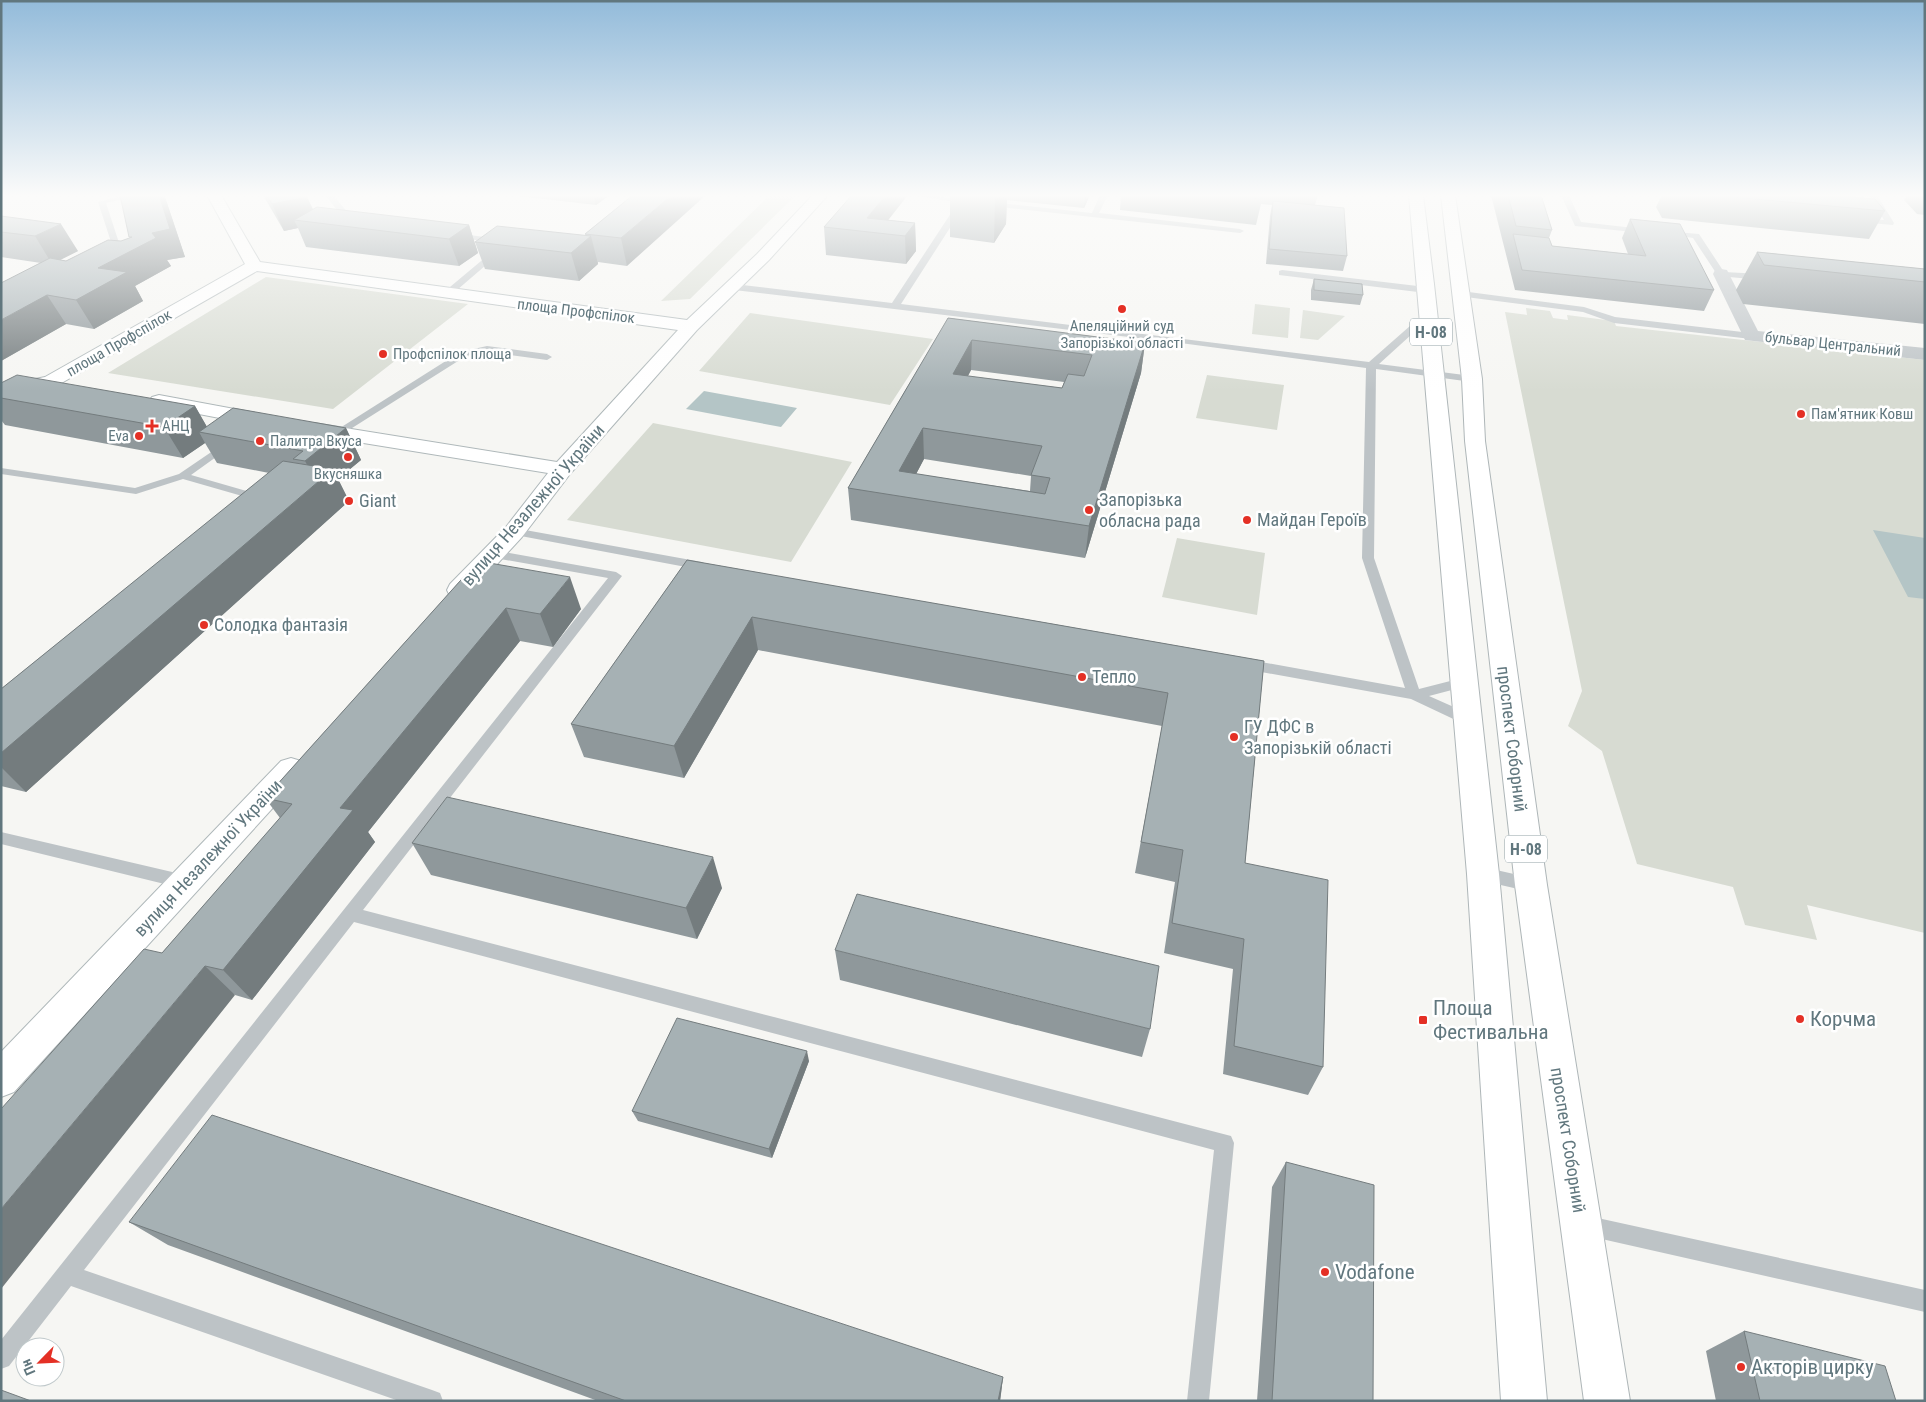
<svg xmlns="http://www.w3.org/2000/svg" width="1926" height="1402" font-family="'Roboto Condensed',sans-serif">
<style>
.green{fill:#d7dbd2}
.water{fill:#b4c5c6}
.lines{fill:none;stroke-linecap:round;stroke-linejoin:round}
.secondary-casing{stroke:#afb8ba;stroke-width:2}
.primary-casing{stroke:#aeb6b8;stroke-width:2}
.lane{fill:#bdc3c6;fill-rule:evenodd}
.street{fill:#bdc3c6;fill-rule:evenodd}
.secondary{fill:#fff;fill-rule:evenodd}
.primary{fill:#fff;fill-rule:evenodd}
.wall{fill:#8f989b;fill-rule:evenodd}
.shaded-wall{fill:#747c7e}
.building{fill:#a6b1b4;stroke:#747c7e;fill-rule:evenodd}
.poi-dot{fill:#e43025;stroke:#fff;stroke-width:2}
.labels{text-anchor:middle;stroke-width:5;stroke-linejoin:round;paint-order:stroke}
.far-street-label{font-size:15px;fill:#61777e;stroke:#fff}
.far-poi-label{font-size:15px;fill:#61777e;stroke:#fff;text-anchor:start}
.shield{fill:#fff;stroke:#90a0a5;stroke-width:1}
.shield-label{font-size:16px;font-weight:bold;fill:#61777e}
.poi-label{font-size:18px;fill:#61777e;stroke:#fff;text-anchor:start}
.street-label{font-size:18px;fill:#61777e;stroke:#fff}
.near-poi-label{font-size:21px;fill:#61777e;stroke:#fff;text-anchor:start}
</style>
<rect width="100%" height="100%" fill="#f6f6f3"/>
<path class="green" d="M770 195H796L690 299 661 301Z
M266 277 468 304 333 409 108 373Z
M1255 304 1290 308 1288 338 1252 334Z
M1526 308 1550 311 1553 318 1568 320 1567 315 1614 321 1616 326 1925 360V933L1807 905 1817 940 1745 925 1733 887 1637 864 1602 751 1568 726 1582 691 1505 312 1527 315Z
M1303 310 1345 316 1318 340 1300 338Z
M750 313 933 339 890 405 699 371Z
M1207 375 1284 385 1277 430 1196 418Z
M653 423 852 462 791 562 567 520Z
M1177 538 1265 553 1257 615 1162 597Z"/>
<path class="water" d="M704 391 797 408 781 427 686 409Z
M1873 530 1925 538V599L1908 597Z"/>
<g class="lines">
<defs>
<path id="secondary" d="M207 195H221L260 262 687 320 757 254 813 195H828L769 260 697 330 570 474 522 537 468 596 459 598 450 596 447 590 450 584 506 527 548 473 314 435 307 433 304 429 307 425 314 423 557 462 678 330 257 271 58 385 1 398V386L45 377 245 264Z
M159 395 261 414 268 416 271 420 268 424 261 426 152 405 149 401 152 397Z
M291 758 301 761 306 769 301 777 14 1092 1 1097V1052L281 761Z"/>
<path id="primary" d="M1409 195H1423L1434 284 1499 874 1547 1401H1501L1467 874Z
M1441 195H1455L1482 379 1485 441 1547 885 1630 1401H1584L1515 885 1465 441 1462 379Z"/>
</defs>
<use href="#secondary" class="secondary-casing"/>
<use href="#primary" class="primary-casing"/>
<path class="lane" d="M126 195H141L106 203 122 252 113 257 109 255 114 251 98 202Z
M325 195H333L355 221V225H349Z
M912 195H932L972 202 968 204Z
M1100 195H1108L1099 213 1240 229 1244 231 1240 233 990 206 986 204 990 202 1092 213Z
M1561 195H1569L1581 222 1643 229 1647 231 1643 233 1575 226Z
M1869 195H1877L1894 223 1893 225 1859 222 1858 220 1862 218 1884 220Z
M957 204 964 206 901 304 1369 362 1427 311H1433V315L1379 364 1472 376 1477 379 1472 382 1376 369 1374 558 1419 689 1462 678 1467 680 1469 683 1467 686 1429 696 1474 716 1476 720 1474 724H1464L1411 699 1245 669 1238 664 1245 659 1405 688 1362 558 1366 368 1188 344 734 290 730 287 734 284 892 303Z
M1664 231 1699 234 1724 272 1762 274 1766 277 1762 280 1718 276 1693 238 1663 233Z
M455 233 499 239 503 241 499 243 452 237 451 235Z
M493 251 500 253 450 296H444V292Z
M1282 270 1426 287 1430 290 1426 293 1279 275V271Z
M1461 291 1584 307 1615 317 1751 333 1756 336 1751 339 1614 323 1583 312 1458 296 1457 294Z
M487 346 547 354 552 357 547 360 487 352 466 356 341 435 337 436 332 433 460 352Z
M226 442 231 445 230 447 191 475 264 496V500H256L183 479 136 494 1 474V468L135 488 179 474Z
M514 528 702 562 708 566 702 570 510 534V530Z
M493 550 616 572 622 576 363 910 1231 1136 1234 1143 1209 1401H1187L1214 1150 354 922 84 1270 432 1390 440 1393 443 1401H399L71 1286 9 1366 1 1369V1340L608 578 489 557 487 554 489 551Z
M1 832 185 875 191 877 193 882 191 887 185 889 1 844Z
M1483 867 1531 878 1537 880 1539 885 1537 890 1531 892 1483 881 1477 879 1475 874 1477 869Z
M1584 1215 1925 1290V1312L1584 1235 1577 1232 1574 1225 1577 1218Z"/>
<path class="street" d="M1721 269 1727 270 1729 274 1758 331 1925 348V360L1745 340 1713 274 1715 270Z"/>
<use href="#secondary" class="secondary"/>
<use href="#primary" class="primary"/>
</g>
<path class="wall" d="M120 195H164L166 200 185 257 167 260 171 266 135 286 143 301 94 329 66 324 1 361 41 263 1 257V216L78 251 60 260 66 261 130 238Z
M263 195H306L313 209 469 225 478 253 459 266 306 247 298 228 284 231Z
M510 195H610L596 205Z
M633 195 627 266 598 262V264L579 281 485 269 475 242 585 236V234Z
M950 195H1090L1089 197 1084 208 1007 200 1006 224 994 243 950 237Z
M1121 195H1318L1315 205 1347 256 1343 271 1266 264 1270 216 1272 205 1261 204 1256 225 1120 210Z
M1491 195H1541L1552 230 1549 238 1552 246 1628 254 1622 238 1630 219 1714 290 1704 311 1515 290Z
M1662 195H1826L1885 211 1869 239 1662 218 1656 207Z
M1908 195H1925V215L1917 214 1904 200Z
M888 220 915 223 916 251 906 264 826 255 824 227Z
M1757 252 1925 269V324L1743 304 1736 290Z
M1314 279 1363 295 1360 305 1311 300V290Z
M948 318 1145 343 1141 373 1085 558 851 520 848 488ZM971 370 1064 382 1062 388 968 376ZM924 459 1031 476 1030 491 916 474Z
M1 383 195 406 207 427 346 428 361 460 338 479 349 501 26 792 1 786V689L269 473 217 463 205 443 183 458 5 425 1 420Z
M687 560 1264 661 1245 863 1323 1067 1308 1095 1223 1074 1233 969 1164 953 1175 882 1135 873 1162 726 758 650 684 778 584 757 571 724Z
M478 561 581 609 553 647 520 641 368 832 375 842 252 1000 235 995 162 953 280 818 265 798Z
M412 843 722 888 697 939 431 875Z
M835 950 1150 1029 1142 1057 840 980Z
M809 1061 772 1158 638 1121 632 1111Z
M1286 1162 1373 1401H1257L1272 1187Z
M129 1222 1003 1377 1001 1394 1000 1401H598L168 1245Z
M1744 1331 1896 1401H1716L1706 1351Z"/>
<path class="shaded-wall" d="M159 195H164L166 200 185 257 167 260 171 266 135 286 143 301 94 329 76 300 98 268 152 233Z
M593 195H610L596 205Z
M672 195H706L627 266 621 238Z
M886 195H908L878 233 867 218Z
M997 195H1007L1006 224 994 243 995 198Z
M1085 195H1090L1089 197 1084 208Z
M307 197 319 223 294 220 298 228 284 231 272 204Z
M915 223 916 251 906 264 905 236Z
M61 224 78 251 52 264 35 236Z
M469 225 478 253 459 266 449 239Z
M591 236 598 264 579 281 571 253Z
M47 295 66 324 1 361V320Z
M972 340 971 370 953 404V374Z
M1145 343 1141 373 1085 558 1089 526Z
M195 406 211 434 199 432 205 443 183 458 164 427Z
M346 428 361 460 338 479 349 501 26 792 1 767V753L317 483 305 461Z
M923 428 924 459 904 497 899 471Z
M570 577 581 609 553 647 540 614Z
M506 608 520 641 368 832 375 842 252 1000 223 970 340 808Z
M752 617 758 650 684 778 674 746Z
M713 857 722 888 697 939 686 908Z
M205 966 235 995 1 1289V1209Z
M807 1051 809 1061 772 1158 769 1149Z
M1003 1377 1000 1401H998Z"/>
<path class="building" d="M120 195H159L170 229 152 233 156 238 98 268 127 272 76 300 47 295 1 320V283L50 258 66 261 108 240 121 241 132 237H129Z
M266 195H306L307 197 272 204Z
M633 195H672L621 238 585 234Z
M852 195H886L867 218 915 223 905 236 824 227Z
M967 195H997L995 198Z
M1225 195H1262L1261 199Z
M1508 195H1541L1552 230 1516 226Z
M1711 195H1826L1875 199 1885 211Z
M1273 201 1344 208 1347 256 1269 249Z
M317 207 469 225 449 239 294 220Z
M1 216 61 224 35 236 1 232Z
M1630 219 1680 224 1714 290 1522 270 1513 234 1549 238 1552 246 1646 256Z
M497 226 591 236 571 253 475 242Z
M1757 252 1925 269V282L1764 265Z
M1314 279 1362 284 1363 295 1314 290Z
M948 318 1145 343 1089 526 848 488ZM972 340 1092 355 1084 376 1068 374 1062 388 953 374ZM923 428 1042 446 1031 475 1050 478 1045 494 899 471Z
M17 375 195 406 164 427 1 398V383Z
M233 408 346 428 305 461 293 459 303 451 199 432Z
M283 461 333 469 1 753V689Z
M687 560 1264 661 1245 863 1328 880 1323 1067 1234 1046 1244 939 1172 923 1183 850 1141 842 1168 693 752 617 674 746 571 724Z
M478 561 570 577 540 614 506 608 340 808 353 810 223 970 205 966 1 1209V1109L144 949 162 953 292 804 265 798Z
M447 797 713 857 686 908 412 843Z
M857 894 1159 966 1150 1029 835 950Z
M677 1018 807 1051 769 1149 632 1111Z
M212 1115 1003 1377 998 1401H626L129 1222Z
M1286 1162 1374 1185 1373 1401H1272Z
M1744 1331 1885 1366 1896 1401H1760Z
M1 1390 31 1401H1Z"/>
<linearGradient id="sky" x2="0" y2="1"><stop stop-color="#93bbda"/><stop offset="0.5" stop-color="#fbfbfa"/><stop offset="1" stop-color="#fbfbfa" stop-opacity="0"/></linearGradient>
<rect width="1926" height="391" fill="url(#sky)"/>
<g class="poi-dot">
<circle cx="1122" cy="309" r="5"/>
<circle cx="383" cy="354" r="5"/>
<circle cx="1801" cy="414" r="5"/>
<path d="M149.5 418.5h5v5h5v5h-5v5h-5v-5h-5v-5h5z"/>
<circle cx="139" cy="436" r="5"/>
<circle cx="260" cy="441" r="5"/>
<circle cx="348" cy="457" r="5"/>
<circle cx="349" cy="501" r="5"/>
<circle cx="1089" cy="510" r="5"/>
<circle cx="1247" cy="520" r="5"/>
<circle cx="204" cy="625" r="5"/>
<circle cx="1082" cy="677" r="5"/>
<circle cx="1234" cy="737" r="5"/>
<circle cx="1800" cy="1019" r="5"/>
<rect x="1418" y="1015" width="10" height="10" rx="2.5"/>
<circle cx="1325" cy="1272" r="5"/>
<circle cx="1741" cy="1367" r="5"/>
</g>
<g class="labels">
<g class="far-street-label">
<text transform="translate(576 311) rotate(7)" y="5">площа Профспілок</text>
<text transform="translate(119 343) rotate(-30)" y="5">площа Профспілок</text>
<text transform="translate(1833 344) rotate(6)" y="5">бульвар Центральний</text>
</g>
<g class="far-poi-label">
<text x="1122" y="331" text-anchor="middle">Апеляційний суд<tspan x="1122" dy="17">Запорізької області</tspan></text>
<text x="393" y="359">Профспілок площа</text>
<text x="1811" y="419">Пам'ятник Ковш</text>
<text x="162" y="431">АНЦ</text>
<text x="129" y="441" text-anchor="end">Eva</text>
<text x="270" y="446">Палитра Вкуса</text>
<text x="348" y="479" text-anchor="middle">Вкусняшка</text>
</g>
<g class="shield">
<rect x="1410" y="318.5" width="42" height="27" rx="4"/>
<rect x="1505" y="835.5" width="42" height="27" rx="4"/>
</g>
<g class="shield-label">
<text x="1431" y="338">Н-08</text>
<text x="1526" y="855">Н-08</text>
</g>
<g class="poi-label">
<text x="1099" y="506">Запорізька<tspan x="1099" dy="21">обласна рада</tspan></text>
<text x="359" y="507">Giant</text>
<text x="1257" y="526">Майдан Героїв</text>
<text x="214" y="631">Солодка фантазія</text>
<text x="1092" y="683">Тепло</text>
<text x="1244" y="733">ГУ ДФС в<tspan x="1244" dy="21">Запорізькій області</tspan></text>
</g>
<g class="street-label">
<text transform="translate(533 505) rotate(-49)" y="6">вулиця Незалежної України</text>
<text transform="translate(1512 739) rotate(83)" y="6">проспект Соборний</text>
<text transform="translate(208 858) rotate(-47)" y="6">вулиця Незалежної України</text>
<text transform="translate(1568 1140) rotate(81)" y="6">проспект Соборний</text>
</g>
<g class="near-poi-label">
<text x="1433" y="1015">Площа<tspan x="1433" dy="24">Фестивальна</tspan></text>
<text x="1810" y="1026">Корчма</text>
<text x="1335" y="1279">Vodafone</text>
<text x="1751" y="1374">Акторів цирку</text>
</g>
</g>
<rect width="1926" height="1402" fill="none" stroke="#61777e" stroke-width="5"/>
<g transform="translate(40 1362) rotate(246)"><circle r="24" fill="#ffffff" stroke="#c0c9cb"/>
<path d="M0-4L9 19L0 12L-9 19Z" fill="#e43025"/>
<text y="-8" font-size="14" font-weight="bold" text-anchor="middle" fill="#61777e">Пн</text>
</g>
</svg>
